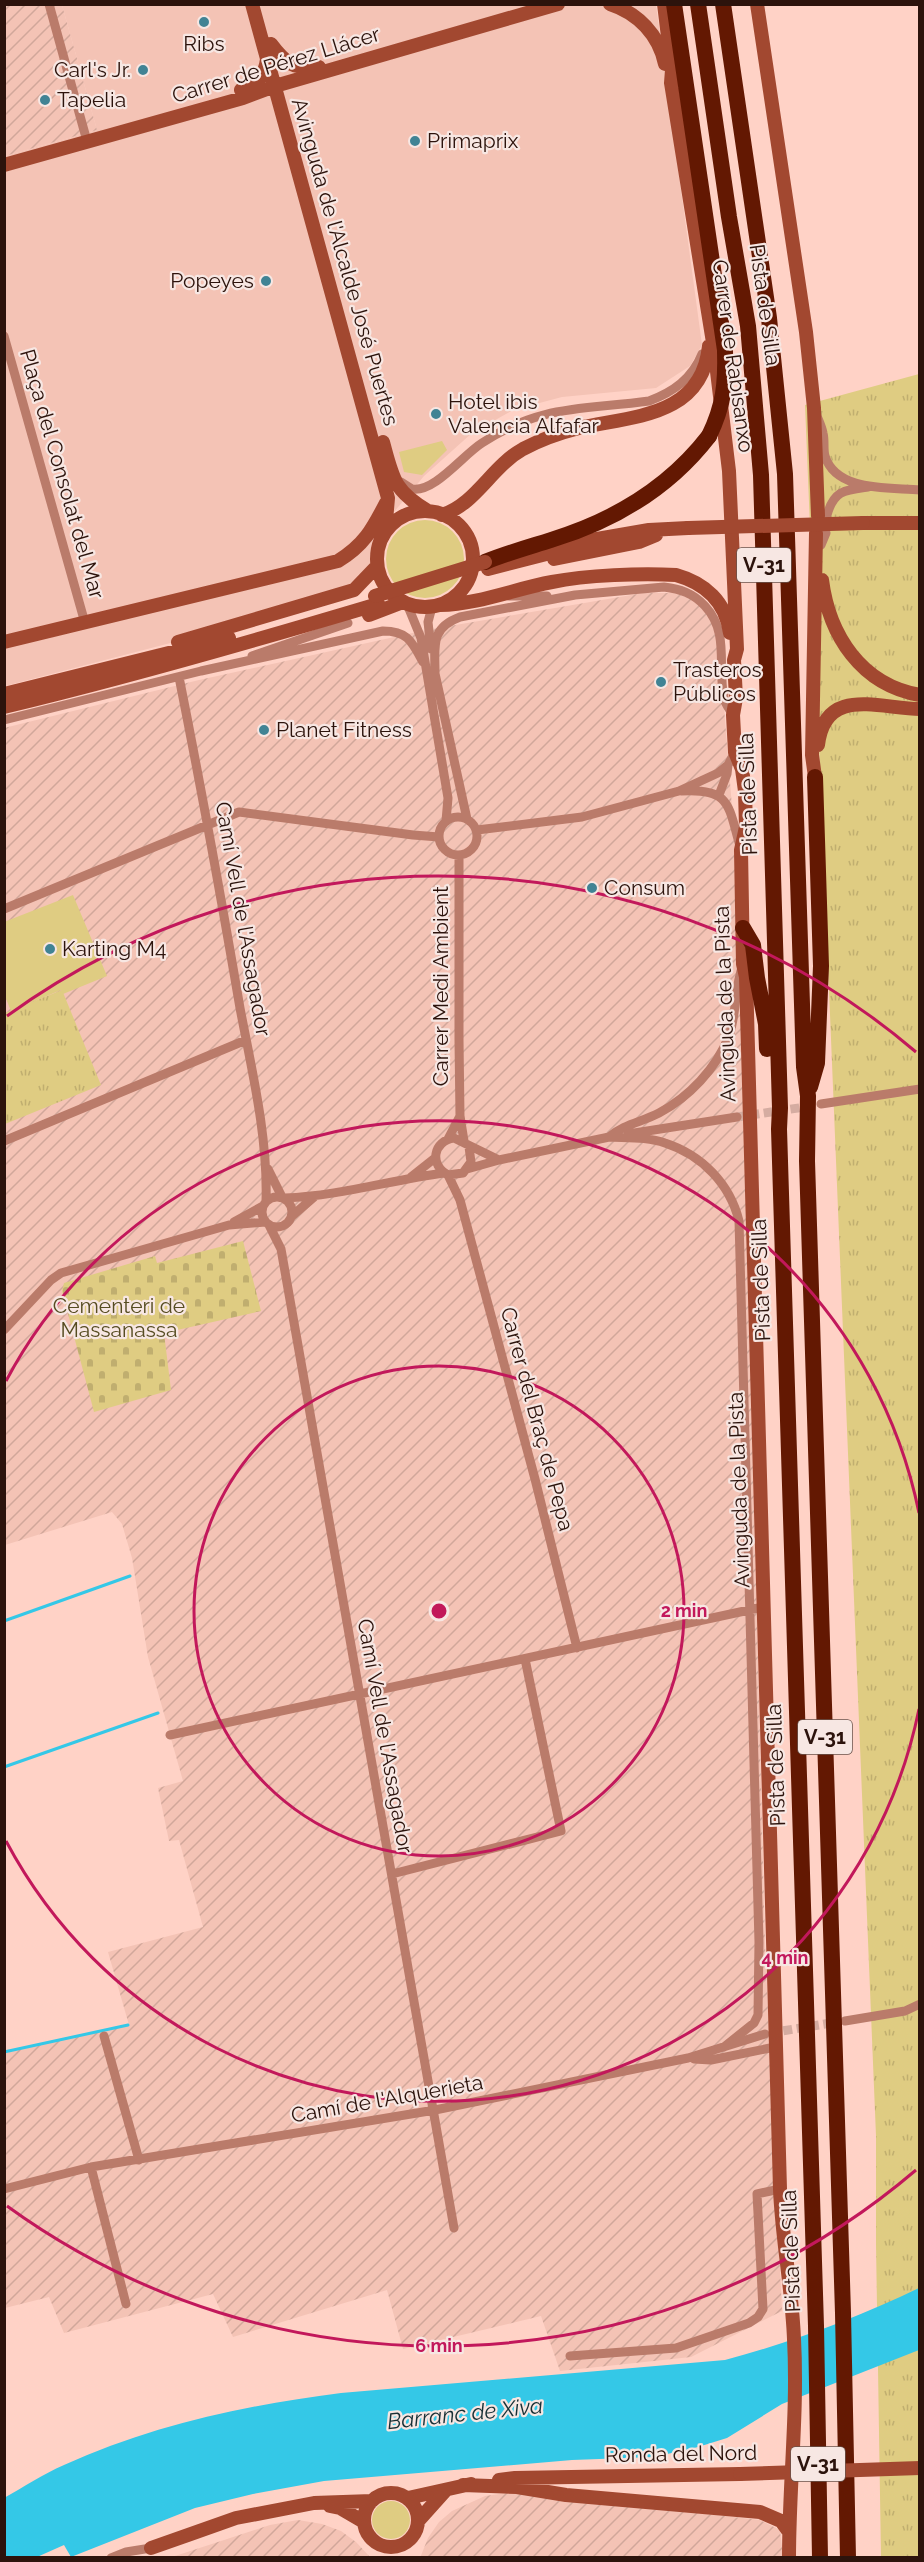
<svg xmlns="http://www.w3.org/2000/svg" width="924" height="2562" font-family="Raleway,sans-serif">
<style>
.built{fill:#f4c3b5}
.industrial{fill:url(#industrial-furrows)}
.green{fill:#dfcc82}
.cemetery{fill:url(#cemetery-stones)}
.park{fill:url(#park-tufts)}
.water{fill:#34c8e7}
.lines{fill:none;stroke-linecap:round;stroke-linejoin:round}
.stream{stroke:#34c8e7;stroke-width:3}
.street-tunnel{stroke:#d5aca1;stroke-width:9;stroke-dasharray:9 4.5;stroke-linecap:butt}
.street{stroke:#ba7b6a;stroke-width:9}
.secondary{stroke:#a24830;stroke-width:14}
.highway{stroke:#631802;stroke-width:16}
.secondary-bridge{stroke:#a24830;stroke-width:14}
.highway-bridge{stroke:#631802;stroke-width:16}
.ring{fill:none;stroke:#c2185b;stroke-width:3}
.poi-dot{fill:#418394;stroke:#f7e7e3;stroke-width:2}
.labels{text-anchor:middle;stroke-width:4.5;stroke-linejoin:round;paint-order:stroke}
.shield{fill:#f7e7e3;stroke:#69534c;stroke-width:1.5}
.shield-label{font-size:20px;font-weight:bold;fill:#2c130c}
.poi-label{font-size:21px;fill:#2c130c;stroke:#f7e7e3;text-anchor:start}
.street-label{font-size:21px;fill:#2c130c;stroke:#f7e7e3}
.park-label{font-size:21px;fill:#564c21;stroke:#f7e7e3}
.water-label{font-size:22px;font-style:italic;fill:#183036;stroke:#f7e7e3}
.centre{fill:#c2185b;stroke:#f7e7e3;stroke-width:3}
.ring-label{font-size:18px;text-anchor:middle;font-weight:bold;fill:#c2185b;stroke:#f7e7e3;stroke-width:4.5;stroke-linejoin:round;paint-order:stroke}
</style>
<defs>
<pattern id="industrial-furrows" width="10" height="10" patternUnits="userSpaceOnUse" patternTransform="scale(1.5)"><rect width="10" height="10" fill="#f4c3b5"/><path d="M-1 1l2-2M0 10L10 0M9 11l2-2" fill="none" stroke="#d1a79a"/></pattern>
<pattern id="cemetery-stones" width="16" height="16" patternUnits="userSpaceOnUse" patternTransform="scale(1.5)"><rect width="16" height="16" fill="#dfcc82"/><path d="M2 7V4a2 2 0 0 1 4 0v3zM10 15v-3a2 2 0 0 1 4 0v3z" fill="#c0ae6f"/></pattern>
<pattern id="park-tufts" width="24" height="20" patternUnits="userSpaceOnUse" patternTransform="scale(1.5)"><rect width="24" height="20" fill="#dfcc82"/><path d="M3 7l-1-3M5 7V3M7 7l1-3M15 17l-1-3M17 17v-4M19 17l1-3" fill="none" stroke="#c0ae6f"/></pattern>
</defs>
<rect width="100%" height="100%" fill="#ffd2c6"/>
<path class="built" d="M62 5H656L702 345 690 366 656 388 562 397 513 410 472 433 424 476 394 512 359 594 5 686V156L97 130Z"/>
<path class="industrial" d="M5 5H62L97 130 5 156Z
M643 593H686L717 620 739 894 765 1944 782 2311 691 2357 560 2371 541 2316 403 2349 387 2290 233 2337 213 2294 64 2333 49 2297 5 2308V2053L129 2025 108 1952 203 1927 179 1840 169 1841 158 1788 183 1781 148 1657 132 1558 122 1524 112 1512 5 1545 4 728 199 680 426 630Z
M514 2492 760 2520 780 2530 783 2557 420 2558 428 2538 439 2522 452 2511 485 2496Z
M298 2520 322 2524 341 2531 356 2542 370 2557H172L270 2525Z"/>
<path class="green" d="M442 441 447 450 422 475 404 472 399 452Z
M386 559a39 39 0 1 1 78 0a39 39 0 1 1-78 0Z
M73 895 107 976 63 994 61 990 11 1011 5 996 4 922Z
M372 2520a19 19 0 1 1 38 0a19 19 0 1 1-38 0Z"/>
<path class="cemetery" d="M243 1241 261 1311 164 1333 171 1390 94 1412 62 1291 64 1283 155 1256 157 1263Z"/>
<path class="park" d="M919 374V2557H881L876 2244V2136L805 405Z
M62 990 101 1085 5 1124V1013Z"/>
<path class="water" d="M919 2288V2350L782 2404 727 2438 698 2447 654 2457 572 2460 324 2481 253 2494 195 2508 71 2557 64 2545 37 2557H5L4 2498C24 2487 43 2474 64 2465 152 2425 246 2405 341 2393L725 2360C792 2342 857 2318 919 2288Z"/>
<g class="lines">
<path class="stream" d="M4 1621 130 1576
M4 1767 158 1713
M4 2052 128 2025"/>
<path class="street-tunnel" d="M737 1117 812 1106
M770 2033 837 2022"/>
<path class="street" d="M49 4 85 134
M4 336 85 623
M817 416C819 421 822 427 823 433 825 441 823 449 825 456 836 492 889 487 920 490
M401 482 412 489C434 493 463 455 482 443 541 404 584 410 649 401 673 392 692 379 702 354
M827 515C834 490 845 490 868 487
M821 545 826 533
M509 596H547
M407 604 421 638 448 798 446 821
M431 649 428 622 432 607
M252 656 348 623
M434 669 467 819
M435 673C435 646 430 628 460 617L575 595 664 587C680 589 693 593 705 606 730 633 717 666 724 698 725 704 730 710 733 715
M179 677C201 787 221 897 240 1008 252 1071 268 1137 266 1201
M4 720 201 671 383 631C408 631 412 642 423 662
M681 791C731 788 728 805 740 846
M719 795 727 774 728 765
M439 836a19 19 0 1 1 38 0a19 19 0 1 1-38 0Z
M477 830 582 817 679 791 718 773 728 765 735 752
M459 856V1040L460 1116 464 1141
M4 909 239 812 413 835 439 837
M821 1104 920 1089
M628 1134 737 1117
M609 1137C628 1138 648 1137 665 1143 702 1155 730 1184 739 1221L759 1942 758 2015 754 2023 724 2047
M609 1137C624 1124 642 1122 659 1113 689 1097 716 1069 729 1036 737 1013 734 988 743 965
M448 1139 460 1116
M4 1141 246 1040
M469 1147 471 1162 463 1173 448 1175C429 1165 433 1141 454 1138L499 1160
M268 1169 282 1197
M467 1169 499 1160 614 1136
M448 1175 460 1200 535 1479 577 1648
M411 1177 435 1158
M262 1212a15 15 0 1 1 30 0a15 15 0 1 1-30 0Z
M285 1198C339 1196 391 1180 444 1173
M292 1216 314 1197
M234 1222 263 1206
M269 1225 281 1249 454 2228
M4 1330 51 1280 61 1273 229 1225 265 1222
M170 1735 763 1607
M392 1874 561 1831 525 1659
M845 2021 905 2011 920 2004
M104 2036 139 2160
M694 2059 711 2060 775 2047
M91 2167 126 2304
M4 2189 91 2167 435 2110 688 2058 765 2034
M570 2356 676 2348 749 2323 758 2317 763 2309 757 2194 780 2189
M111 2558 126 2552 151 2548"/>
<path class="secondary" d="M252 4 388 498 385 532
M610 4C638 13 659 35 665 64
M664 4 672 70 671 83 715 355 729 471 737 649 734 660 736 698 733 715 735 752 742 769 745 791 746 827 741 850 743 964 746 977 780 2189C782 2239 792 2288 794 2339 798 2412 789 2484 789 2558
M757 4 806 332 814 408 818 516
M271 44C286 64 293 69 319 67
M241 90C256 85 265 76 267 59
M4 165 243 98 275 86 558 4
M383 442C393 479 394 491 428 511
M377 559a48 48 0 1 1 96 0a48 48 0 1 1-96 0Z
M442 515C476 504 491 467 523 449 540 440 559 433 579 428 633 416 702 417 709 346
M863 523H920
M551 547 649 530 688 528
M554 559 639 542 656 535
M488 569 562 550
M822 580C829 635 861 685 920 695
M440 605C479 604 514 589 552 582 586 575 642 573 676 575 705 583 726 602 730 633
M369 615 403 602
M4 642 338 561C364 545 372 530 386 503
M178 642 354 590 377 566
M4 694 229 638
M4 707C130 677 254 641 378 604
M818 745C825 685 880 709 920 709
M815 777 812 755 816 533
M499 2480 515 2478 740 2474
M463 2485 517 2487 566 2495 760 2512 781 2521 789 2532
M364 2520a27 27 0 1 1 54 0a27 27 0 1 1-54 0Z
M408 2498 471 2484
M330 2506 340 2508 364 2522
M419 2520 445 2491
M151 2548 236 2518 314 2503 372 2501"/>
<path class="highway" d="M674 4 725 350
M698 4 729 217 748 326 761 475 780 1108 779 1129 816 2326 820 2558
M723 4 769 318 785 474 804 1067 808 1096 807 1161 843 2313 848 2558
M485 562C507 553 529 547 551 540 613 521 669 488 709 436
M743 928 753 945 757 978 766 1024 767 1049
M810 1087 817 1063 821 966 815 777"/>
<path class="secondary-bridge" d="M688 528 863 523
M375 596 485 562
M740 2474 920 2468"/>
<path class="highway-bridge" d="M709 436C724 405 726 383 725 350"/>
</g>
<g class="ring">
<circle cx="439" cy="1611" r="245"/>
<path d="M919 1709A490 490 0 0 1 6 1841M6 1381A490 490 0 0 1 919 1513"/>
<path d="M916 2170A735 735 0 0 1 7 2206M7 1016A735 735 0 0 1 916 1052"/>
</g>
<g class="poi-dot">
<circle cx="204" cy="22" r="6"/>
<circle cx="143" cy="70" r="6"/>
<circle cx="45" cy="100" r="6"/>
<circle cx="415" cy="141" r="6"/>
<circle cx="266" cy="281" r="6"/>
<circle cx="436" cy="414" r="6"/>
<circle cx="661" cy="682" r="6"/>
<circle cx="264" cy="730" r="6"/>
<circle cx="592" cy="888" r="6"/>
<circle cx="50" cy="949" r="6"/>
</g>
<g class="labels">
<g class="shield">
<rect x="737" y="548" width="54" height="34" rx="4.5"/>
<rect x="798" y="1720" width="54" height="34" rx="4.5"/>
<rect x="791" y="2447" width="54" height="34" rx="4.5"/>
</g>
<g class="shield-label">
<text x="764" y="572">V-31</text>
<text x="825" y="1744">V-31</text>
<text x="818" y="2471">V-31</text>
</g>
<g class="poi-label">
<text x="204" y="51" text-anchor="middle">Ribs</text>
<text x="131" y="77" text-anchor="end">Carl's Jr.</text>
<text x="57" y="107">Tapelia</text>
<text x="427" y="148">Primaprix</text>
<text x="254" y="288" text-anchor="end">Popeyes</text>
<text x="448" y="409">Hotel ibis<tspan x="448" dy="24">Valencia Alfafar</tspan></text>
<text x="673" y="677">Trasteros<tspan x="673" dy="24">Públicos</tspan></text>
<text x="276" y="737">Planet Fitness</text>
<text x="604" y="895">Consum</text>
<text x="62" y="956">Karting M4</text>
</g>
<g class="street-label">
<text transform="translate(276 65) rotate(-17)" y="7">Carrer de Pérez Llácer</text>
<text transform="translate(345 262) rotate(74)" y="7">Avinguda de l'Alcalde José Puertes</text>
<text transform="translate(765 305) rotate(82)" y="7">Pista de Silla</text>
<text transform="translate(733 356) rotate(82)" y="7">Carrer de Rabisanxo</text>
<text transform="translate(62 474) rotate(74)" y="7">Plaça del Consolat del Mar</text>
<text transform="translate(748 794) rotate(-92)" y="7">Pista de Silla</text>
<text transform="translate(243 919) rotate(80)" y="7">Camí Vell de l'Assagador</text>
<text transform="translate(441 986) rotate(-90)" y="7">Carrer Medi Ambient</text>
<text transform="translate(725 1004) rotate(-92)" y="7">Avinguda de la Pista</text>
<text transform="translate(761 1280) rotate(-92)" y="7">Pista de Silla</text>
<text transform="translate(537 1419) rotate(75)" y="7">Carrer del Braç de Pepa</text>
<text transform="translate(739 1490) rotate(-92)" y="7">Avinguda de la Pista</text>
<text transform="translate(385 1736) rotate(80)" y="7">Camí Vell de l'Assagador</text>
<text transform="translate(776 1765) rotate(-92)" y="7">Pista de Silla</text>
<text transform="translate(387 2099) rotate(-10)" y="7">Camí de l'Alquerieta</text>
<text transform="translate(791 2251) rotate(-92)" y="7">Pista de Silla</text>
<text transform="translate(681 2454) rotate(-1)" y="7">Ronda del Nord</text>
</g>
<g class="park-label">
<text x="119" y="1313">Cementeri de<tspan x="119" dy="24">Massanassa</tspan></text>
</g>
<g class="water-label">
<text transform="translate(465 2413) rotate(-6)" y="8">Barranc de Xiva</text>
</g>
</g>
<circle cx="439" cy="1611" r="9" class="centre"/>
<g class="ring-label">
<text x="684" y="1617">2 min</text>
<text x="785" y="1964">4 min</text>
<text x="439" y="2352">6 min</text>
</g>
<rect width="924" height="2562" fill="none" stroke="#2c130c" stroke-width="12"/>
</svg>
